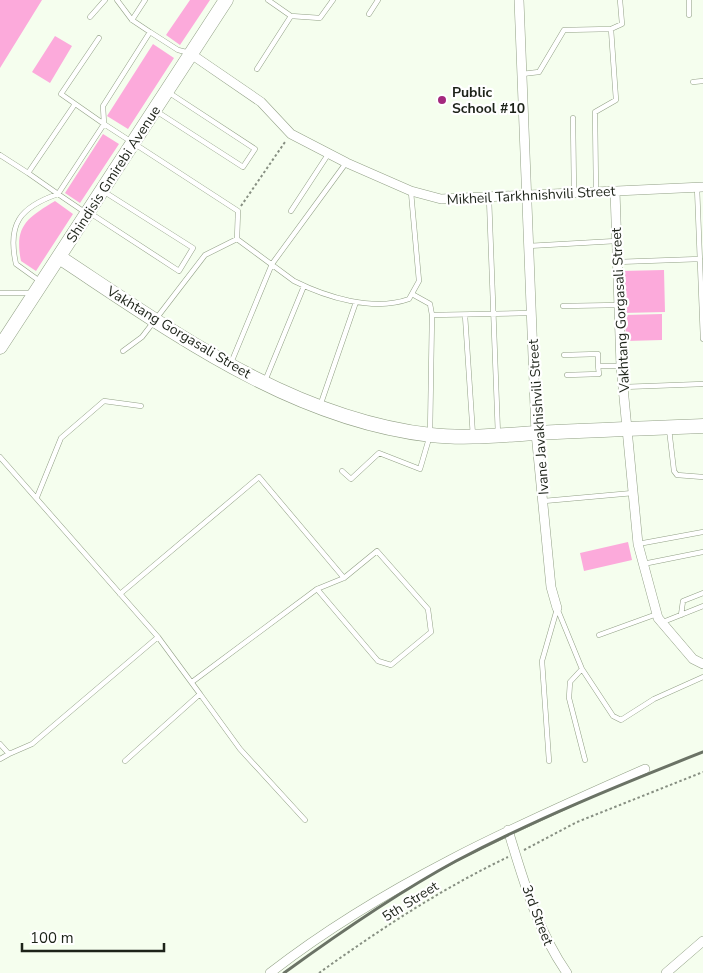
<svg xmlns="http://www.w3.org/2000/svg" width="703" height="973" font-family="'Nunito Sans',sans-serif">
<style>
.green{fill:#fcaadb}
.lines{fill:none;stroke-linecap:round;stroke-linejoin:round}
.lane-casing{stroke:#92a086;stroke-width:5.5}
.street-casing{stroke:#92a086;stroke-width:10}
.secondary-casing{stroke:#92a086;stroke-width:15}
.path{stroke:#878f82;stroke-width:2;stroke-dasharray:2.5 2.5;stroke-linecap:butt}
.lane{stroke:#fff;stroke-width:4.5}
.street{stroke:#fff;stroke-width:9}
.secondary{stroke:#fff;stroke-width:14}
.rail{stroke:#6b7366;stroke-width:3}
.poi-dot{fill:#a4297d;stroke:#fff;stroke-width:2}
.labels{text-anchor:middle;stroke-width:4.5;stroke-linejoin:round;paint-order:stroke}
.poi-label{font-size:14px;font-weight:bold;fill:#1d2319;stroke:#fff;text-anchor:start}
.street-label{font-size:14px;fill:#1d2319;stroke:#fff}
</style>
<rect width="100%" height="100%" fill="#f5feee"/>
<path class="green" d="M0 0H42L0 68Z
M190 0H210L180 45 166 35Z
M55 36 72 46 50 83 32 72Z
M153 44 174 58 128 129 107 116Z
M103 134 119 144 80 203 65 193Z
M55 201 73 214 36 271 21 261C14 226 27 218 55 201Z
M664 270 665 312 623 313 621 271Z
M662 314V340L626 341 625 315Z
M628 542 632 560 584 571 580 553Z"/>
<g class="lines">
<defs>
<path id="lane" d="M117 0 132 20 150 32
M689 0V15
M369 14 378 0
M291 16 320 18 333 0
M90 17 105 0
M132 20 145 0
M190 53 178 50 150 32 103 106 104 124 238 211 237 239
M257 69 291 16 268 0
M522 74 539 72 564 30 611 29
M693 82 703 81
M75 104 28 173 58 194 104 124 61 94 99 38
M156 111 243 167 255 149 168 92
M573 118 574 193
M0 155 28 173
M697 187 703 339
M596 192 595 112 616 100 611 29 622 24 620 0
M489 198 498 435
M291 211 329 153
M90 213 179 271 193 248 103 191
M528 246 616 241
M617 262 700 259
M41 282 16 264C7 224 20 207 58 194L86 213
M0 293H32
M563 306 619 305
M432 315 531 313
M465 315 473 436
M123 351 142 337 205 255 237 239 294 281C326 297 373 312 409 299L419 281 411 192
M564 355 598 354V366
M231 363 272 264 346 163
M567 375 599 374 598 366H621
M265 381 304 286
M623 387 703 384
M320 406 356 302
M669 429 674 471 677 475 703 477
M0 457 158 637 200 694 125 761
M342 471 351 479 379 453 420 469 430 435 432 315 430 304 412 294
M37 497 61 438 104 401 141 406
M544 501 633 493
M638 544 703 532
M643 564 703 552
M120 594 259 477 344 578
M557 608 582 669 613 716 621 720 654 699 703 677
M681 615 683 601 703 593
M663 622 703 606
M599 635 657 614
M582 669 570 682 569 698 585 760
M192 682 317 589 344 578 377 551 428 609 431 632 391 665 378 661 317 589
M200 694 240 749 305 820
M0 744 9 754 32 744 158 637
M0 759 9 754
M549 761 542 661 557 609"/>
<path id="street" d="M519 0 536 433 551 587 557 608
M191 54 261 102 291 134 347 163 411 191 441 199 703 187
M615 191 621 366 638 544 658 618 693 659 703 664
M508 830C523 879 537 930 567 973
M270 973C383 885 515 826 645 769
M666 973 703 941"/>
<path id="secondary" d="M59 257C173 332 291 419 431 435 466 439 501 435 537 433 592 430 648 428 703 426
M0 347 226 0"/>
</defs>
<use href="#lane" class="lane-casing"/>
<use href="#street" class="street-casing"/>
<use href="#secondary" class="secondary-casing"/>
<path class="path" d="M241 206 285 142
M524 850 577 822 703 772
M319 973C379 930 441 889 508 857"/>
<use href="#lane" class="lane"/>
<use href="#street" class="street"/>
<use href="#secondary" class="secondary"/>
<path class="rail" d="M284 973C339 933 397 893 456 861 536 819 619 785 703 752"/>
</g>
<circle class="poi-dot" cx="442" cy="100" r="5"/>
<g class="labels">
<g class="poi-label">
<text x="452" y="97">Public<tspan x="452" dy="16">School #10</tspan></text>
</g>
<g class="street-label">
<text transform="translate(113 174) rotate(-57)" y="5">Shindisis Gmirebi Avenue</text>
<text transform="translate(531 195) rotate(-3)" y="5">Mikheil Tarkhnishvili Street</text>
<text transform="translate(620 310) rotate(-93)" y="5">Vakhtang Gorgasali Street</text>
<text transform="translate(179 332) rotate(31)" y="5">Vakhtang Gorgasali Street</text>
<text transform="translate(538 417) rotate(-94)" y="5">Ivane Javakhishvili Street</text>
<text transform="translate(410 901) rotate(-32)" y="5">5th Street</text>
<text transform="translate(538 915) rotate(69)" y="5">3rd Street</text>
</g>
</g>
<path d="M22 943v8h142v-8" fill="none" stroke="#1d2319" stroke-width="2.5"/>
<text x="30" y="943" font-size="15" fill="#1d2319" stroke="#ffffff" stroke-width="4" paint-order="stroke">100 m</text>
</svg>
